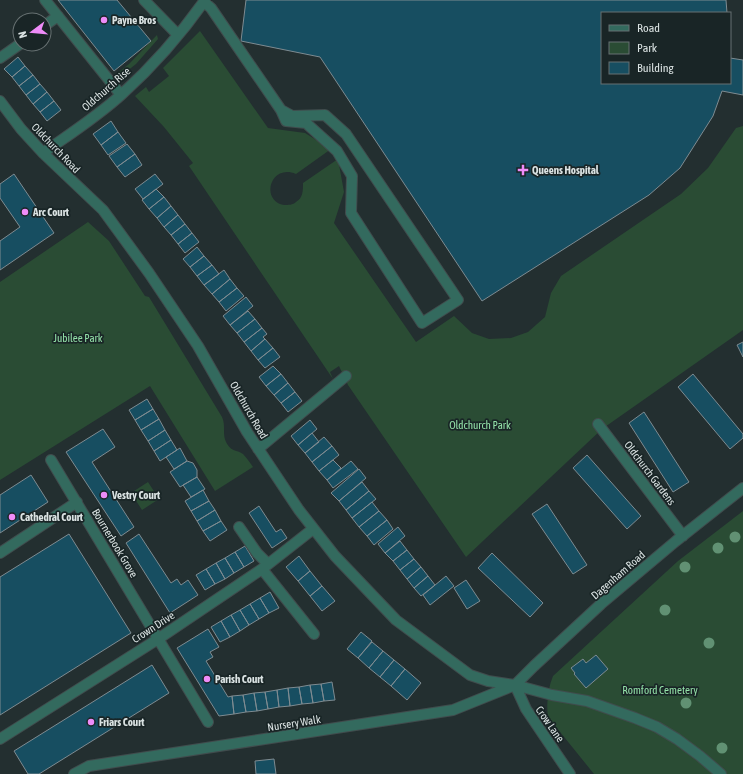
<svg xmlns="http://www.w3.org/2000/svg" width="743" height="774" font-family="'Asap Condensed',sans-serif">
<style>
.green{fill:#2a4c34}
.building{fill:#174e61;stroke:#7e8b91}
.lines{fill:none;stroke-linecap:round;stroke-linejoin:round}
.minor-casing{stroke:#404c4d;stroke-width:12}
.minor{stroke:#336a5e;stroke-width:10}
.tree{fill:#619173}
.poi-dot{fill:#ee8cf8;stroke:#192526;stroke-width:1.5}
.labels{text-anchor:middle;stroke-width:3.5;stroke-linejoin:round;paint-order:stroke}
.poi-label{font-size:11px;font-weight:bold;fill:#dbe3e3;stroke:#192526;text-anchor:start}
.street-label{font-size:11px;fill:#dbe3e3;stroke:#192526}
.park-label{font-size:11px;fill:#94e2a9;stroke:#192526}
</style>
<rect width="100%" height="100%" fill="#232f30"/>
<path class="green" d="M200 31 268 128 305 133 331 149 296 174C270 163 260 201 284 205 288 205 293 205 296 202 303 198 303 191 303 183L338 159 344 192 334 223 416 342 454 316 472 333 489 339 511 338 528 332 545 317 551 293 561 276 681 194 708 168 736 128 743 126V330L602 429 466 557 348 385 339 366 330 372 333 379 189 166 193 163 164 127 135 96 146 87 149 92 169 76 163 68Z
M157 35 158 39 136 64 117 79 114 76 129 64Z
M88 222 109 241 145 296 149 297 222 417C226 426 222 434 226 442 232 453 236 449 243 454 247 458 250 463 253 467L215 491 150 386 0 480V282Z
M148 482 159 499 142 510 131 493Z
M743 511V774H594L548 717C546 703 548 688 553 676L678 561Z"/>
<path class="building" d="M58 0H117L151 41 114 71Z
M246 0H726L727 13H602V83H730V58L743 60V95L722 91 713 116 680 168 649 195 482 301 320 57 241 41Z
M18 57 25 66 12 77 4 69Z
M25 66 33 75 19 86 12 77Z
M33 75 40 84 26 95 19 86Z
M40 84 47 92 33 104 26 95Z
M47 92 54 101 40 112 33 104Z
M54 101 61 110 47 121 40 112Z
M111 121 118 132 101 145 93 134Z
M118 132 126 143 108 155 101 145Z
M127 144 135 154 117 167 109 156Z
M135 154 142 165 125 177 117 167Z
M14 174 54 233 0 270V241L20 227 0 198V184Z
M155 174 163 184 143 199 135 189Z
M156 189 164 197 149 209 142 200Z
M164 197 171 206 157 218 149 209Z
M171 206 178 215 164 227 157 218Z
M178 215 185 224 171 235 164 227Z
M185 224 192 233 178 244 171 235Z
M192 233 199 242 185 253 178 244Z
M197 247 204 256 190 267 183 259Z
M204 256 212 265 197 276 190 267Z
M212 265 219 274 204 285 197 276Z
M224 270 230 279 212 294 204 285Z
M230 279 237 288 219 302 212 294Z
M237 288 244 296 226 311 219 302Z
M246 297 253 306 230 325 223 316Z
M248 311 255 319 237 333 230 325Z
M255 319 262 328 244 342 237 333Z
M262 328 267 334 263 337 265 339 251 351 244 342Z
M265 339 273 348 258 360 251 351Z
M743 342V357L737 345Z
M273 348 280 357 265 368 258 360Z
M273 366 281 374 266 386 259 377Z
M281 374 288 383 274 395 266 386Z
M693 374 743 434V438L730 449 678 387Z
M288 383 295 392 281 403 274 395Z
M295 392 302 401 288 412 281 403Z
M147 399 153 409 135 420 129 410Z
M153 409 159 419 141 430 135 420Z
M644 412 689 482 673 492 629 423Z
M159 419 165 430 148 441 141 430Z
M310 420 317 429 298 445 291 436Z
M103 429 115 447 92 462 134 527 121 536 66 452Z
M165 430 171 440 154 451 148 441Z
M312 433 319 442 305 453 298 445Z
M324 437 332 446 312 462 305 453Z
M171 440 177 450 160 461 154 451Z
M332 446 339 455 319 471 312 462Z
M180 448 187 461 174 469 166 457Z
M587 455 641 516 627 529 573 468Z
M333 460 341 468 327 480 319 471Z
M187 461 193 463 197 470V477L180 487 170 472Z
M351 461 358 469 333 488 327 480Z
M359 469 366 478 339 501 331 493Z
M31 475 48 502 0 533V495Z
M197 477 205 489 191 497 183 485Z
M362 482 369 491 346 510 339 501Z
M203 490 209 501 191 511 185 501Z
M369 491 376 499 352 518 346 510Z
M209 501 215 510 197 521 191 511Z
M372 502 379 511 359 527 352 518Z
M547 504 587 565 573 574 532 514Z
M259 506 276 532 281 529 287 538 272 548 249 513Z
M215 510 221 521 203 531 197 521Z
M379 511 387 520 367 536 359 527Z
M387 520 393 529 374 545 367 536Z
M221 521 227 530 210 541 203 531Z
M398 527 405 536 385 553 378 544Z
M69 534 131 633 0 715V577Z
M139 534 171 583 177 579 181 585 188 580 198 595 170 613 126 543Z
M400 541 407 550 393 561 385 553Z
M245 546 254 561 244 567 235 552Z
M407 550 414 559 400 570 393 561Z
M235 552 244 567 234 573 225 558Z
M492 553 543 603 530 617 478 568Z
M299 556 310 571 298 581 286 567Z
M225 558 234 573 225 579 216 563Z
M414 559 421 567 407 579 400 570Z
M216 563 225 579 215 584 206 569Z
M421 567 428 576 414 588 407 579Z
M206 569 215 584 205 590 196 575Z
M310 571 322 586 310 596 298 581Z
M428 576 435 585 421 596 414 588Z
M446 576 454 586 430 605 423 595Z
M466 580 480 601 467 609 454 588Z
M322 586 335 601 322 611 310 596Z
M270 592 279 608 269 613 260 598Z
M260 598 269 613 259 619 250 604Z
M250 604 259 619 249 625 240 610Z
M240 610 249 625 240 631 231 615Z
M231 615 240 631 230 637 221 621Z
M221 621 230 637 220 642 211 627Z
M208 629 219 647 210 652 213 657 206 661 228 697 232 696 234 714 219 716 177 648Z
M361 632 372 641 358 658 347 649Z
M372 642 383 651 369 668 358 658Z
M383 651 394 660 380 677 369 668Z
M596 655 608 669 586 688 574 674 575 673 571 668 583 659 586 663Z
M394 660 405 669 391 686 380 677Z
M152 665 169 693 39 774H28L14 751Z
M405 669 421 683 407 700 391 686Z
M332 682 335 700 324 701 321 684Z
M321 684 324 701 313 703 310 685Z
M310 685 313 703 302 704 299 687Z
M299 687 302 704 290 706 288 688Z
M288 688 290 706 279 707 277 690Z
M277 690 279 707 268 709 265 692Z
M265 692 268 709 257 711 254 693Z
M254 693 257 711 246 712 243 695Z
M243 695 246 712 234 714 232 696Z
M274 759 276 774H256L255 761Z"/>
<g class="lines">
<defs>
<path id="minor" d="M45 0 121 95
M144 0 178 35
M204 2 211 8 281 110 286 121 306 123 337 151 352 176 351 213 422 323 458 300 346 134 325 115 292 116 281 110
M44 26 58 16
M0 58 20 44
M0 101 21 129 43 153 103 210 149 273 198 346 247 432 299 510 335 556 396 620 470 675 488 681 515 685 552 695 587 701 635 718 657 727 677 739 700 756 721 774
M43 153C70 134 98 116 122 94 153 66 181 34 205 0
M598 424 683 536
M258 449 346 376
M51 460 208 722
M239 527 257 553 268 564
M0 553 77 502
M262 569 314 634
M515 685 526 709 570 774
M0 739 158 639 262 569 313 529
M74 774 89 766 453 710 515 685 534 666 601 604 676 541 743 488"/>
</defs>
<use href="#minor" class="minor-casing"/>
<use href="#minor" class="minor"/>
</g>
<g class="tree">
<circle cx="735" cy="537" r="5.5"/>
<circle cx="718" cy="548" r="5.5"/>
<circle cx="685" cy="567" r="5.5"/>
<circle cx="665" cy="610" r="5.5"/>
<circle cx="709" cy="643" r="5.5"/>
<circle cx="686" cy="703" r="5.5"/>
<circle cx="722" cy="748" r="5.5"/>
</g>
<g class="poi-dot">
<circle cx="104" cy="20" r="4"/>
<path d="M521 164h4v4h4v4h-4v4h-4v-4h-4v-4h4z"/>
<circle cx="25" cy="212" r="4"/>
<circle cx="104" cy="495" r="4"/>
<circle cx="12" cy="517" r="4"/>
<circle cx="207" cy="679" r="4"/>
<circle cx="91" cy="722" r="4"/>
</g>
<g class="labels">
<g class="poi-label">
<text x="112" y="24">Payne Bros</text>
<text x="532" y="174">Queens Hospital</text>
<text x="33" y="216">Arc Court</text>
<text x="112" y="499">Vestry Court</text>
<text x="20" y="521">Cathedral Court</text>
<text x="215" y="683">Parish Court</text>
<text x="99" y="726">Friars Court</text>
</g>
<g class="street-label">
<text transform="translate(106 89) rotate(-41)" y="4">Oldchurch Rise</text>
<text transform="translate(56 148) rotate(46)" y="4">Oldchurch Road</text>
<text transform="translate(249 410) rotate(60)" y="4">Oldchurch Road</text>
<text transform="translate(650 473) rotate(53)" y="4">Oldchurch Gardens</text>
<text transform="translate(115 543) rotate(59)" y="4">Bournerbook Grove</text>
<text transform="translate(618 575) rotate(-41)" y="4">Dagenham Road</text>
<text transform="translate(153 627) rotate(-33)" y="4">Crown Drive</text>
<text transform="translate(294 723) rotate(-9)" y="4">Nursery Walk</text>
<text transform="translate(550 724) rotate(55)" y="4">Crow Lane</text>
</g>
<g class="park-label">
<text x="78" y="342">Jubilee Park</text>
<text x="480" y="429">Oldchurch Park</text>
<text x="660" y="694">Romford Cemetery</text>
</g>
</g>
<rect x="601" y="12" width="130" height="72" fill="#192526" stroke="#677172"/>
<rect x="609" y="25" width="20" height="6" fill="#336a5e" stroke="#677172"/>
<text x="637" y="32" font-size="12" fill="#dbe3e3">Road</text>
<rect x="609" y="42" width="20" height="12" fill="#2a4c34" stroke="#677172"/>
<text x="637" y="52" font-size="12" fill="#dbe3e3">Park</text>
<rect x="609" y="62" width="20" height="12" fill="#174e61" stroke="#677172"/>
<text x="637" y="72" font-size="12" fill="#dbe3e3">Building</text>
<g transform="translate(32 32) rotate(254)"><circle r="19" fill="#192526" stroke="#677172"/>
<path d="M0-3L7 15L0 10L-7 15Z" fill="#ee8cf8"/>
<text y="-6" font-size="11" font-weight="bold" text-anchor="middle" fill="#dbe3e3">N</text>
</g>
</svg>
